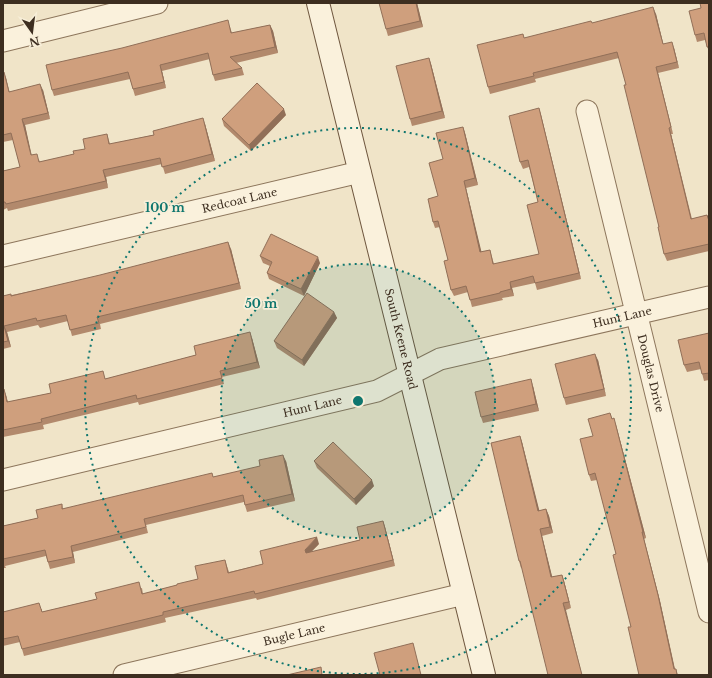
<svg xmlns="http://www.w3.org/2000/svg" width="712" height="678" font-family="'Libre Baskerville',serif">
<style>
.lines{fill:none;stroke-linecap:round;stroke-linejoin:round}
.minor-casing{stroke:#8d765c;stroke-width:23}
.secondary-casing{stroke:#6f573f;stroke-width:24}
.minor{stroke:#faf1dc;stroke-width:21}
.secondary{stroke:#faf1dc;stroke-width:22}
.wall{fill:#b2896c}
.shaded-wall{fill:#916f58}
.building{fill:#cf9f7d;stroke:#916f58}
.ring{fill:none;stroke:#0f766e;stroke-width:2;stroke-dasharray:2 4}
.labels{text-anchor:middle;stroke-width:3.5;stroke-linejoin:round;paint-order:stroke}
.street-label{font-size:11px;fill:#3d2e20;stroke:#f7eed8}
.centre{fill:#0f766e;stroke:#f7eed8;stroke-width:2}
.ring-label{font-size:12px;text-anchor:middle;font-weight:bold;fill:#0f766e;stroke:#f7eed8;stroke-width:3.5;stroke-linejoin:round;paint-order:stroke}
</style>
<rect width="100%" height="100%" fill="#f0e4c8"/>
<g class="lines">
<defs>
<g id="minor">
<path d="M3 41 157 3"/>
<path id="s1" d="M587 111 709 612"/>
<path id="s2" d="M3 256 360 172"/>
<path id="s3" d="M3 480 377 391 440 359 709 297"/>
<path id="s4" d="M124 675 464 594"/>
</g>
<g id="secondary">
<path id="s5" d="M318 3 484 675"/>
</g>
</defs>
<use href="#minor" class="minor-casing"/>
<use href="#secondary" class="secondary-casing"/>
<use href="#minor" class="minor"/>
<use href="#secondary" class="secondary"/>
</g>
<path class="wall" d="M417 3 423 27 388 36 386 29Z
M709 3V52L705 40 697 42 695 35 701 8Z
M656 14 663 44 674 48 679 68 658 73 673 134H671L692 219 707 215 709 220V251L667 261 664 254 659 227 626 85 619 58 535 79 536 82 490 94 488 87 525 38 592 23Z
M270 25 273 31 278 53 236 63 242 68 244 75 215 81 213 75 210 59 162 71 166 88 135 96 130 79 54 96 52 90 230 27 232 33Z
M429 58 431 64 445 118 412 126 410 119Z
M3 72 6 78 9 92 43 90 50 119 25 125 31 155 39 160 40 162 74 154 85 149 107 134 110 144 205 124 215 161 165 174 162 164 106 177 108 188 8 211 7 208 3 210V171L20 167 13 140 3 142Z
M539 108 541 115 581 279 537 290 535 283 512 288 514 296 502 298 503 300 472 307 468 292 454 296 451 290 448 260 440 227 435 228 433 222 438 196 463 127 465 133 478 185 466 188 481 252 490 250 494 264 539 254 538 202 529 167 523 169 520 162Z
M286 115 251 151 224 126 222 119Z
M231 249 241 289 100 324 101 329 72 336 68 321 40 328 38 325 7 332 11 347 3 349V296L12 295Z
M260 256 320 263 304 296 269 279 267 273 270 266 263 263Z
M334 312 337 318 304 366 277 348 274 341Z
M709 333V380L704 381 701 369 687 372 684 365Z
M252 338 260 368 222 377 224 384 139 405 138 402 43 425 44 429 3 437V389L6 395 8 402 51 393 105 379 196 355Z
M598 360 606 396 566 405 564 398Z
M533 386 539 411 483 423 481 417Z
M610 413 612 419 616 425 646 538 644 539 660 601 675 669H676L678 675H639L631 627 616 554 597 480 591 481 589 475 593 436Z
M520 436 522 442 539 511 546 509 549 516 553 533 542 536 552 577 562 575 564 581 571 608 566 610 522 567 521 568 519 561Z
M286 461 295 501 247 512 244 502 146 525 148 533 73 552 75 563 50 569 46 556 5 566 6 568H3V526L38 518 62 504 63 509 214 477Z
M314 461 374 486 356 505 317 468Z
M383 521 385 527 395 566 257 600 256 598 165 618 166 622 24 656 20 642 3 646V612L42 609V612L142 588 143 594 177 585 198 579 225 560 229 572 263 564 319 544 311 552 360 540Z"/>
<path class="shaded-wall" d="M416 3H417L423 27 420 21Z
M653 7 656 14 665 51 663 44Z
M270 25 273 31 278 53 275 47Z
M672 42 674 48 679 68 677 62Z
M429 58 431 64 445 118 442 111Z
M160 65 162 71 166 88 164 82Z
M656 67 658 73 673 134 671 127Z
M4 72 6 78 11 98 9 92Z
M40 84 43 90 50 119 48 113Z
M539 108 541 115 581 279 579 273Z
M284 109 286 115 251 151 249 145Z
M203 118 205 124 215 161 212 154Z
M22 119 25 125 33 161 31 155Z
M463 127 465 133 478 185 475 178Z
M669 128 671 134 693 226 691 219Z
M103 170 106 177 108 188 106 181Z
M464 181 466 188 483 258 480 252Z
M228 242 231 249 241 289 239 283Z
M318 257 320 263 304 296 301 289Z
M510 282 512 288 514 296 511 289Z
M334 312 337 318 304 366 302 360Z
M4 326 7 332 11 347 8 341Z
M250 332 252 338 260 368 257 362Z
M595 354 598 360 606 396 604 389Z
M531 379 533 386 539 411 536 404Z
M4 389 6 395 9 409 7 402Z
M614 418 616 425 646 538 643 532Z
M520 436 522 442 541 517 538 511Z
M283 455 286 461 295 501 292 494Z
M372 480 374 486 356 505 354 499Z
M546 509 549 516 553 533 550 527Z
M383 521 385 527 395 566 393 560Z
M540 529 542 536 554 584 551 577Z
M642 532 644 539 660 601 676 675 674 669Z
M317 537 319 544 307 556 308 560 305 550Z
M71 546 73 552 75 563 73 557Z
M562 575 564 581 571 608 569 602Z
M563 603 566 610 582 675Z"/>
<path class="building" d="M379 3H416L420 21 386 29Z
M700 3H709V49V47H707L704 33 695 35 689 11 701 8Z
M653 7 663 44 672 42 677 62 656 67 671 127 669 128 691 219 707 215 709 221V244L664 254 658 227H659L624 85H626L617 52 533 73 534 76 488 87 477 45 523 34 524 38 591 21 592 23Z
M228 20 231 33 270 25 275 47 230 57 242 68 213 75 208 53 160 65 164 82 133 89 128 72 52 90 46 65 122 48Z
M429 58 442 111 410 119 396 66Z
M3 72H4L9 92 40 84 48 113 22 119 31 155 37 154 39 162 74 154 73 151 85 149 83 139 107 134 109 144 154 135 153 131 203 118 212 154 162 167 160 158 103 170 106 181 6 204 5 202H3V171L20 167 11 133 3 135Z
M257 83 284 109 249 145 222 119Z
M539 108 579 273 535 283 533 276 510 282 511 289 500 292V293L470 300 466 286 451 290 444 261 448 260 438 221 433 222 428 199 438 196 429 163 443 159 436 133 463 127 475 178 464 181 480 252 490 250 493 264 539 254 527 205 538 202 528 160 520 162 509 116Z
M271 234 318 257 301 289 267 273 272 262 260 256Z
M228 242 239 283 97 317 99 323 70 330 66 315 37 321 36 318 4 326 8 341 3 342V296L11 294V296L100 275Z
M307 293 334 312 302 360 274 341Z
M250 332 257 362 220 371 222 378 137 399 136 395 41 419 42 422 3 430V389H4L7 402 51 393 49 384 103 371 105 379 196 355 194 346Z
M709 333V373L702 374 699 362 684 365 678 340Z
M595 354 604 389 564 398 555 364Z
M531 379 536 404 481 417 475 392Z
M610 413 612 419 614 418 643 532H642L658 595 674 669H676L677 675H639L628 627H631L613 555 616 554 595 473 589 475 580 439 593 436 588 419Z
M520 436 538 511 546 509 550 527 540 529 551 577 562 575 569 602 563 603 582 675H548L520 561H519L491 443Z
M333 442 372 480 354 499 314 461Z
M283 455 292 494 245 505 243 495 144 519 146 527 71 546 73 557 48 562 45 550 3 559V526L38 518 36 510 62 504V509L212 473 213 477 260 466 259 460Z
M383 521 393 560 255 594 254 591 163 612V615L22 649 18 636 3 639V612L39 603 42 612 97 599 95 593 139 582 142 594 177 585V584L198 579 195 566 225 560 228 573 263 564 260 551 317 537 305 550 306 553 360 540 357 527Z
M413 643 421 675H380L374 653Z
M321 667 322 675H287Z"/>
<circle cx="358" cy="401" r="137" fill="#0f766e" fill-opacity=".12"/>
<g class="ring">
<circle cx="358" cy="401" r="137"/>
<circle cx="358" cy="401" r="273"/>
</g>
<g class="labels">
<g class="street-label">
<text dy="4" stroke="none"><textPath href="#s2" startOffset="243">Redcoat Lane</textPath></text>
<text dy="4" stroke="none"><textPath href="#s3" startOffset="642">Hunt Lane</textPath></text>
<text dy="4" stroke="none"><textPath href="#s5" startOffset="346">South Keene Road</textPath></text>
<text dy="4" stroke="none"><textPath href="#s1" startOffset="270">Douglas Drive</textPath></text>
<text dy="4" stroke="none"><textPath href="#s3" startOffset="318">Hunt Lane</textPath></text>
<text dy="4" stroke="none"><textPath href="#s4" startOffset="175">Bugle Lane</textPath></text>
</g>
</g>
<circle cx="358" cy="401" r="6" class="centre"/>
<g class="ring-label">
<text x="165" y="212">100 m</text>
<text x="261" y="308">50 m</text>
</g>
<rect width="712" height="678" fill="none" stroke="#3d2e20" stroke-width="8"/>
<g transform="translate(32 32) rotate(166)" stroke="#f7eed8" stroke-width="3" paint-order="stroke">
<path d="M0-3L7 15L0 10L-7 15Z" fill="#3d2e20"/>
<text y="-6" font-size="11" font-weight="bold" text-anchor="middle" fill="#3d2e20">N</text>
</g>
</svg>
